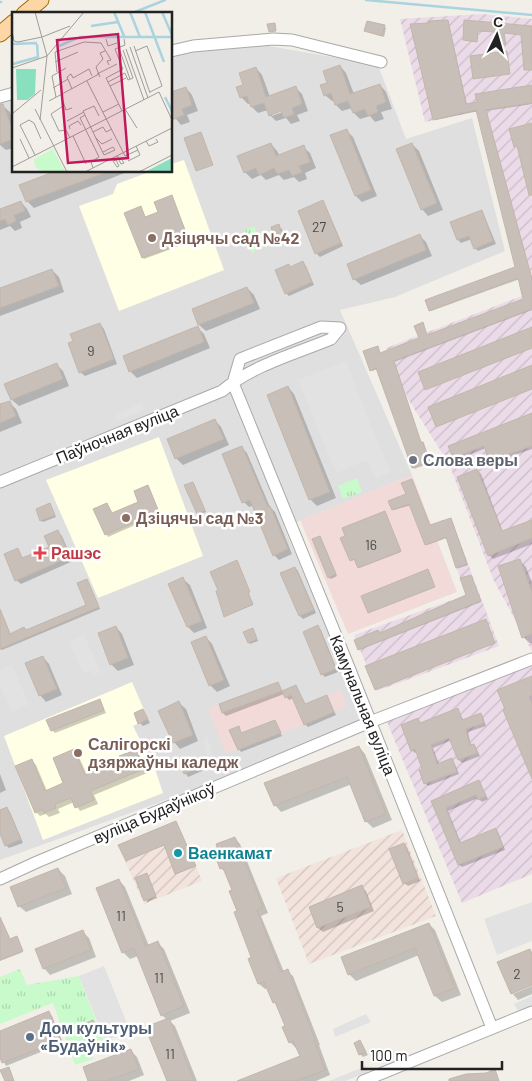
<svg xmlns="http://www.w3.org/2000/svg" width="532" height="1081" font-family="Barlow,sans-serif">
<style>
.residential{fill:#e0dfdf}
.commercial{fill:#f2dad9}
.industrial{fill:url(#industrial-furrows)}
.education{fill:#ffffe5}
.military{fill:url(#military-furrows)}
.park{fill:url(#park-tufts)}
.parking{fill:#e2e2e2}
.shadow{fill:#0003;fill-rule:evenodd}
.lines{fill:none;stroke-linecap:round;stroke-linejoin:round}
.stream{stroke:#aad3df;stroke-width:2.5}
.building{fill:#c7bfb8;stroke:#c4b6ab}
.minor-casing{stroke:#a9a9a9;stroke-width:13}
.major-casing{stroke:#a06b00;stroke-width:17}
.minor{stroke:#fff;stroke-width:11}
.major{stroke:#fcd6a4;stroke-width:15}
.education-dot{fill:#8d6e63;stroke:#fff;stroke-width:2}
.worship-dot{fill:#6b7280;stroke:#fff;stroke-width:2}
.health-dot{fill:#e0444e;stroke:#fff;stroke-width:2}
.culture-dot{fill:#0f9aa8;stroke:#fff;stroke-width:2}
.service-dot{fill:#5c6f8a;stroke:#fff;stroke-width:2}
.labels{text-anchor:middle;stroke-width:5;stroke-linejoin:round;paint-order:stroke}
.number-label{font-size:14px;fill:#4b4948}
.education-label{font-size:16px;font-weight:bold;fill:#785e54;stroke:#fff;text-anchor:start}
.street-label{font-size:16px;fill:#222;stroke:#fff}
.worship-label{font-size:16px;font-weight:bold;fill:#5b616d;stroke:#fff;text-anchor:start}
.health-label{font-size:16px;font-weight:bold;fill:#be3a42;stroke:#fff;text-anchor:start}
.culture-label{font-size:16px;font-weight:bold;fill:#0d838f;stroke:#fff;text-anchor:start}
.service-label{font-size:16px;font-weight:bold;fill:#4e5e75;stroke:#fff;text-anchor:start}
.inset-river{fill:none;stroke:#aad3df;stroke-width:2.5}
.inset-road{fill:none;stroke:#9f9d99;stroke-width:1}
.view{fill:#c2185b;fill-opacity:0.15;stroke:#c2185b;stroke-width:2.5}
.inset-edge{fill:none;stroke:#222;stroke-width:2.5}
</style>
<defs>
<pattern id="industrial-furrows" width="10" height="10" patternUnits="userSpaceOnUse" patternTransform="scale(1.25)"><rect width="10" height="10" fill="#ebdbe8"/><path d="M-1 1l2-2M0 10L10 0M9 11l2-2" fill="none" stroke="#c9bcc7"/></pattern>
<pattern id="military-furrows" width="10" height="10" patternUnits="userSpaceOnUse" patternTransform="scale(1.25)"><rect width="10" height="10" fill="#f3e3dd"/><path d="M-1 1l2-2M0 10L10 0M9 11l2-2" fill="none" stroke="#d0c2bd"/></pattern>
<pattern id="park-tufts" width="24" height="20" patternUnits="userSpaceOnUse" patternTransform="scale(1.25)"><rect width="24" height="20" fill="#c8facc"/><path d="M3 7l-1-3M5 7V3M7 7l1-3M15 17l-1-3M17 17v-4M19 17l1-3" fill="none" stroke="#acd6af"/></pattern>
</defs>
<rect width="100%" height="100%" fill="#f2efe9"/>
<path class="residential" d="M263 45 378 65 406 139 472 118 505 251 395 297 340 310 412 475 284 527 368 727 0 860V100L14 96V171H171V55L180 53Z"/>
<path class="commercial" d="M412 475 457 592 348 634 300 520Z
M278 682 282 691 296 685 305 704 340 690 347 706 304 725 226 753 208 709Z"/>
<path class="industrial" d="M482 14 532 19V651L494 581 449 464 408 399 386 348 527 294 480 111 425 122 400 19Z
M451 518 499 646 377 691 354 635 466 595 440 521Z
M532 664V874L462 903 387 722Z"/>
<path class="education" d="M184 160 224 270 119 311 79 206 113 194 117 184 152 171H171V164Z
M159 437 203 556 98 598 46 480Z
M132 682 148 719 133 726 155 769 163 793 43 840 4 736Z"/>
<path class="military" d="M176 821 202 881 144 904 118 845Z
M402 830 436 916 309 964 276 878Z"/>
<path class="park" d="M254 226 263 246 252 253 243 231Z
M357 478 362 492 343 499 338 486Z
M20 969 27 985 79 976 107 1050 92 1055 93 1059 75 1065 53 1003 0 1024V977Z"/>
<path class="parking" d="M346 361 368 419 391 472 375 479 367 460 336 473 298 380Z
M141 403 144 410 117 422 115 415Z
M84 635 101 672 93 675 91 670 83 673 69 641Z
M12 665 29 704 11 712 0 685V670Z
M207 736 217 766H211L202 741Z
M532 902V941L497 955 484 919Z
M104 966 130 1031 105 1041 79 976Z
M532 996V1006L518 1011 514 1004Z
M366 1014 371 1022 335 1037 333 1029Z
M366 1066 368 1072 345 1081H329Z"/>
<path class="shadow" d="M448 21 467 105 532 86V104L486 111 532 279V310L394 362 421 444H424L430 463 414 469 378 369 372 371 371 370 380 354 525 300 520 279 431 311 430 310 517 267 478 111 436 120 435 119Z
M384 26 386 28 384 37 366 31Z
M340 66 346 73 354 94 380 85 386 92 392 109 381 112 384 119 375 122 370 116 360 119 354 113 352 108 342 111 336 105 334 100 332 101 325 95 328 84Z
M256 68 262 75 270 97 296 88 302 94 308 111 297 115 300 121 291 124 286 118 276 121 270 115 268 110 258 113 252 107 250 103 248 104 241 97 244 86ZM287 108 288 110 272 116V113Z
M186 88 192 95 198 111 187 115 190 122 181 125 176 119 171 120V93Z
M3 106 10 112 14 124V148L6 150 0 145V107Z
M346 130 353 137 377 196 362 202 356 196Z
M271 144 277 151 280 156 303 147 310 153 316 168 305 173 307 179 299 182 294 177 284 180 279 175 266 180 261 175 252 179 245 172Z
M412 144 419 151 443 210 428 216 422 209Z
M60 171H130L34 208 27 201Z
M172 197 190 242 144 259 143 257 141 208 146 218 160 213Z
M21 202 27 209 31 217 20 222 22 228 15 231 10 226 0 230V211Z
M322 202 325 205 343 246 320 257 316 253 299 212Z
M481 212 484 215 496 244 478 251 475 248 472 239 461 243 458 240 452 223Z
M278 226 282 229 285 241 279 243 276 240 273 227Z
M419 235 426 242 432 256 361 285 354 279Z
M303 263 306 266 314 285 289 296 286 293 288 265 291 268Z
M52 270 59 277 64 292 0 316V289Z
M247 288 254 295 260 309 206 331 199 325 193 310Z
M100 324 104 329 117 364 85 376 80 372Z
M197 327 204 334 210 348 137 378 130 371Z
M532 328V348L426 389Z
M56 364 63 371 69 386 19 406 12 400Z
M532 366V389L437 426Z
M288 387 294 394 336 498 317 506 310 499Z
M9 402 16 409 22 423 0 432V406Z
M532 414V449L493 463 490 460 486 448 457 460 454 457Z
M215 420 221 427 229 445 183 465 176 458 168 440Z
M242 448 247 453 270 507 275 512 292 554 279 560 274 555 252 506 249 507 244 502Z
M477 470 481 474 503 532 532 521V544L493 559 489 555Z
M412 480 430 526 452 521 468 565 459 568 457 567 447 538 427 545 426 544 411 505 394 510 393 509 407 495Z
M193 483 206 512 199 515 198 513Z
M149 488 160 514 108 537 95 510 107 505 113 514 140 502Z
M50 505 56 517 43 522 41 520Z
M385 513 401 552 359 568 356 559 351 561Z
M58 532 62 536 73 561 21 584 16 580 17 550 24 559 50 548Z
M321 539 337 576 331 579 329 577Z
M519 560 526 567 532 583V643H530L523 637Z
M238 562 253 605 226 616H225Z
M295 568 298 571 316 613 303 619 300 616Z
M428 571 435 587 369 612Z
M471 577 481 602 359 650 355 641 380 635 468 596Z
M183 579 190 585 207 628 194 633 188 627Z
M87 580 100 609 2 650 0 649V617L2 616 4 618 11 635 26 631 87 605Z
M486 620 494 643 376 689Z
M116 627 122 634 134 665 118 671 111 664Z
M318 627 321 630 338 672 325 677 322 674Z
M253 630 258 641 250 644 249 642Z
M206 637 212 644 230 686 217 692 210 685Z
M43 657 49 664 62 695 46 702 40 695Z
M532 678V776L505 710Z
M278 684 283 692 296 687 306 705 326 696 336 715 308 727 305 724 294 698 289 700 284 694 226 716 223 713 220 705Z
M99 701 102 704 106 713 55 733 52 730Z
M179 703 186 709 198 741 180 749 174 742Z
M457 709 464 721 481 714 483 717 486 726 468 732 471 746 473 745 476 748 480 756 462 763 459 760 452 740 433 748 439 764 452 760 454 762 459 774 428 786 425 783 423 770 417 752 415 753 412 750 418 719 421 724Z
M143 710 150 723 143 726 140 723Z
M275 722 282 736 241 752 239 749 238 728 242 734Z
M359 747 365 754 392 820 373 828 366 821 352 784 281 812 275 805Z
M74 751 78 755 87 775 123 761 136 751 140 755 147 773 94 795 98 804 80 811 74 802 58 809 60 813 49 817 46 814 40 816 36 812 32 761 36 765 47 791 65 784Z
M197 761 202 771 188 777 182 767Z
M0 774 6 790 0 793Z
M479 782 488 799 482 802 478 798 448 811 461 843 495 829 498 832 505 850 462 867 459 864 432 802Z
M7 809 10 812 23 843 9 848 6 845 0 831V811Z
M176 823 195 866 177 874 165 845 127 860Z
M235 838 240 844 268 913 261 916 284 972 287 971 293 976 320 1045H319L330 1075 316 1081H239L301 1057 297 1047 296 1048 290 1042 286 1027 279 1007 274 1002 268 988 265 989 259 984 233 891 226 873 221 868V854Z
M404 844 407 847 420 881 408 886 404 883Z
M58 869 65 876 72 894 26 912 19 906Z
M148 876 157 898 147 902 136 879Z
M119 880 125 887 149 946 158 943 164 949 190 1013 170 1021 175 1026 197 1081H169L167 1020 162 1015 138 956 130 959 123 952Z
M362 887 366 891 374 911 323 932 318 928 310 907Z
M0 917 10 941 18 939 23 952 0 961Z
M429 924 435 930 461 995 442 1002 435 996 419 955 356 981 349 974Z
M82 931 89 938 96 957 50 975 44 968Z
M530 950 532 953V984L513 992V994L532 986V994L518 1000 512 993Z
M49 1013 52 1016 63 1043 6 1066 0 1054V1036Z
M360 1042 368 1055 363 1057 360 1054Z
M130 1050 137 1057 144 1075 129 1081H89Z"/>
<g class="lines">
<path class="stream" d="M366 0 532 15
M0 2H1
M130 14 165 0"/>
</g>
<path class="building" d="M448 20 466 104 477 102 475 94 532 85V103L486 110 532 279V309L394 361 421 442H423L430 462 412 468 376 368 370 371 363 351 378 346 380 353 419 338 414 326 423 322 427 335 523 299 518 278 429 311 425 300 515 267 476 110 433 120 410 24 429 23 428 21Z
M464 20 532 26V70H524L521 35 504 33 506 45 496 44 495 32 478 31 477 42 463 40Z
M367 21 385 25 382 36 364 31Z
M275 23 276 31 269 32 267 24Z
M507 51 510 74 473 79 470 56Z
M340 65 350 94 380 84 386 102 376 106 378 112 368 116 365 109 353 113 348 101 335 105 331 93 324 96 320 85 327 83 323 71Z
M256 67 266 97 296 86 302 104 292 108 294 114 284 118 281 111 269 116 264 103 251 107 247 96 240 98 236 87 243 85 239 73Z
M186 87 192 105 182 109 184 115 174 119 171 112V92Z
M0 104H3L14 134V139L0 144Z
M532 123V195H529L517 146 514 147 509 129Z
M347 129 371 190 355 196 330 135Z
M201 132 213 165 196 171 184 138Z
M271 143 276 156 304 145 310 162 299 166 302 172 292 176 289 170 277 174 274 168 259 175 256 168 244 173 237 156Z
M412 143 437 203 421 210 396 149Z
M56 171H107V172L26 202 19 185Z
M172 195 189 241 142 258 124 213 141 206 145 217 158 212 154 202Z
M323 200 341 243 315 254 298 211Z
M21 201 25 211 14 215 16 221 8 225 5 219 0 221V209Z
M482 210 493 241 474 249 469 236 457 240 450 222Z
M279 224 283 238 275 240 271 227Z
M420 234 426 250 353 280 347 264Z
M303 261 312 282 285 294 275 270 289 264 290 267Z
M52 269 59 286 0 308V288Z
M247 287 254 303 198 325 192 309Z
M100 323 114 359 79 373 68 343 73 341 70 334Z
M198 326 204 342 129 372 123 356Z
M532 327V348L425 390 418 372Z
M57 363 63 379 11 400 4 384Z
M532 365V389L436 427 428 407Z
M288 386 330 492 309 500 267 395Z
M10 401 16 416 0 423V404Z
M532 413V446L489 461 484 446 453 458 448 446Z
M215 419 224 439 175 459 167 439Z
M242 446 268 507 270 506 288 549 273 556 250 500 242 503 222 454Z
M477 469 502 531 532 520V538L488 556 457 477Z
M412 479 430 525 451 518 467 564 456 568 446 537 425 545 409 504 392 510 388 501 406 494 401 483Z
M193 482 205 510 197 514 184 485Z
M148 485 159 512 105 535 93 509 107 503 112 513 138 502 134 491Z
M50 503 55 515 40 521 36 509Z
M385 511 401 551 358 568 354 559 350 561 340 538 345 536 342 528Z
M58 530 70 557 15 581 4 554 18 548 22 558 49 547 44 536Z
M320 536 336 574 328 578 312 539Z
M520 559 532 592V634L522 638 498 566Z
M237 560 250 592 248 593 253 604 224 617 216 591 218 590 210 572Z
M295 567 314 610 299 616 280 573Z
M428 569 435 587 368 613 361 596Z
M471 575 481 601 358 650 354 640 378 630 380 633 466 595 460 578Z
M183 577 202 621 187 627 168 584Z
M87 579 99 607 0 649V609L10 634 24 627 26 630 86 605 77 583Z
M486 619 495 643 375 690 365 666Z
M318 625 336 669 321 675 303 632Z
M116 626 128 658 110 665 98 633Z
M253 628 257 639 248 643 243 632Z
M206 636 224 680 209 686 191 642Z
M43 656 57 689 39 696 25 663Z
M532 676V695L529 697 532 704V779L503 710 505 709 497 690Z
M278 682 282 691 222 713 219 704Z
M296 685 305 704 327 695 334 712 304 725 291 695 285 698 282 691Z
M100 699 104 710 51 731 46 720Z
M179 701 193 735 173 743 158 711Z
M458 708 462 720 481 713 484 723 466 729 470 745 474 744 478 753 458 760 449 738 431 745 437 764 452 758 457 772 424 784 419 770 422 769 415 749 411 751 401 725 418 718 420 723Z
M143 709 148 719 138 724 134 713Z
M275 720 281 733 238 750 229 730 239 726 241 733Z
M359 746 386 814 365 822 347 777 274 806 264 783Z
M74 749 85 775 121 760 119 756 136 750 144 769 90 791 94 800 75 808 71 798 55 804 56 808 44 813 42 809 35 813 15 766 32 759 45 791 63 783 53 758Z
M197 760 200 768 184 774 181 766Z
M479 780 486 796 478 800 476 795 446 808 460 843 496 828 503 847 458 865 431 801Z
M7 807 21 839 5 846 0 834V810Z
M176 821 196 866 175 874 164 845 126 861 118 845Z
M235 837 263 907 257 910 281 972 288 969 315 1039 314 1040 325 1070 296 1081H237L300 1056 293 1041 289 1043 282 1027 285 1026 275 1002 273 1003 264 982 258 984 248 959 251 957 234 912 237 911 229 891 232 890 223 868 220 869 215 855 219 853 216 844Z
M404 843 418 878 403 884 389 849Z
M58 868 66 888 18 907 10 887Z
M147 873 156 896 144 901 135 878Z
M119 879 146 946 158 941 184 1006 161 1016 134 948 122 953 96 888Z
M362 885 371 907 317 928 309 907Z
M0 917 10 939 17 936 23 951 0 960Z
M429 923 455 988 434 996 415 948 348 975 341 957Z
M83 930 91 950 43 969 35 949Z
M530 949 532 954V985L511 994 497 962Z
M49 1011 61 1040 2 1063 0 1058V1031Z
M169 1018 194 1081H167L145 1027Z
M93 1020 97 1030 88 1033 84 1024Z
M360 1040 366 1052 359 1055 354 1043Z
M131 1049 139 1069 107 1081H88L83 1067Z
M9 1067 14 1081H5L0 1070Z
M495 1069 499 1081H449V1079L466 1074 486 1073Z"/>
<g class="lines">
<defs>
<path id="minor" d="M171 51 193 46 273 39 292 40 381 62
M0 97 14 93
M233 383 348 665 492 1028
M233 383 240 359 321 327 340 328
M0 482 222 391C253 365 295 354 331 339L340 328
M0 879 37 862 370 722 532 659
M363 1081 532 1012"/>
<path id="major" d="M24 14 41 0
M0 34 14 22"/>
</defs>
<use href="#minor" class="minor-casing"/>
<use href="#major" class="major-casing"/>
<use href="#minor" class="minor"/>
<use href="#major" class="major"/>
</g>
<g class="education-dot">
<circle cx="152" cy="238" r="5"/>
<circle cx="126" cy="518" r="5"/>
<circle cx="78" cy="753" r="5"/>
</g>
<circle class="worship-dot" cx="413" cy="460" r="5"/>
<path class="health-dot" d="M37.5 545.5h5v5h5v5h-5v5h-5v-5h-5v-5h5z"/>
<circle class="culture-dot" cx="178" cy="853" r="5"/>
<circle class="service-dot" cx="30" cy="1037" r="5"/>
<g class="labels">
<g class="number-label">
<text x="319" y="232">27</text>
<text x="91" y="356">9</text>
<text x="371" y="550">16</text>
<text x="340" y="912">5</text>
<text x="121" y="921">11</text>
<text x="517" y="979">2</text>
<text x="159" y="983">11</text>
<text x="170" y="1059">11</text>
</g>
<g class="education-label">
<text x="162" y="244">Дзіцячы сад №42</text>
<text x="136" y="524">Дзіцячы сад №3</text>
<text x="88" y="750">Салігорскі<tspan x="88" dy="18">дзяржаўны каледж</tspan></text>
</g>
<g class="street-label">
<text transform="translate(117 434) rotate(-22)" y="6">Паўночная вуліца</text>
<text transform="translate(363 705) rotate(68)" y="6">Камунальная вуліца</text>
<text transform="translate(154 813) rotate(-23)" y="6">вуліца Будаўнікоў</text>
</g>
<g class="worship-label">
<text x="423" y="466">Слова веры</text>
</g>
<g class="health-label">
<text x="51" y="559">Рашэс</text>
</g>
<g class="culture-label">
<text x="188" y="859">Ваенкамат</text>
</g>
<g class="service-label">
<text x="40" y="1034">Дом культуры<tspan x="40" dy="18">«Будаўнік»</tspan></text>
</g>
</g>
<g transform="translate(12 12)">
<rect width="160" height="160" fill="#f2efe9"/>
<path d="M41 137 53 160H32L23 155 22 147Z" fill="#c8facc"/>
<path d="M4 57H24L23 82 15 88H5ZM160 146V160H133Z" fill="#88e0be"/>
<path class="inset-river" d="M102 0 112 24M118 0 128 25M133 0 152 50M150 0 160 23M79 14 106 10M67 25H160M0 32 25 31M47 34 65 26M1 52 26 45 25 32M153 85 160 99"/>
<path class="inset-road" d="M0 19 2 29 6 30 30 25 58 14M94 27 96 34 105 31M122 34 138 81M118 35 136 86M114 37 132 88M108 39 118 67M123 39 135 34 149 71 150 74 138 80M43 40 72 30 89 31 99 48 95 49 97 53M43 40 45 60M43 50 66 40M0 56 35 44 23 0M85 62 105 52M88 65 84 55 91 47 88 41 93 39M75 69 111 140M96 70 113 61 116 68 121 66 111 38M98 74 94 66 111 57 103 37 113 33 112 27M41 76 56 67M60 77 55 65 59 62 61 66 77 57 80 64M49 83 54 98 60 96M44 85 40 64 54 56M37 89 87 62M23 97 55 160M113 97 125 116M52 99 51 94 39 102 47 119 54 118 58 126M110 99 98 74 114 66M91 100 107 92M0 102 29 78M73 103 68 106 87 145 79 150 81 156M87 104 82 94 71 99 81 120 91 115 94 120 100 117M28 108 35 44 72 0M55 109 72 100M58 117 57 114 66 109 69 113M81 120 92 143 103 138 101 135 91 140M61 124 74 152M83 125 90 132 100 127M8 127 17 146M134 129 137 134 146 130 144 127M111 140 113 144 126 138M23 143 8 113 17 108 22 111 29 127M105 144 109 152 112 151 110 148M104 148 107 154 105 155 101 149ZM116 149 128 143 124 134M0 155 147 80 160 108M73 160 160 116M127 160 160 143"/>
<path class="view" d="M106 22 116 146 56 151 45 28Z"/>
<rect width="160" height="160" class="inset-edge"/>
</g>
<g transform="translate(497 35) rotate(5)" stroke="#ffffff" stroke-width="4" paint-order="stroke">
<path d="M0-4L9 19L0 12L-9 19Z" fill="#222222"/>
<text y="-8" font-size="14" font-weight="bold" text-anchor="middle" fill="#222222">С</text>
</g>
<path d="M362 1061v8h140v-8" fill="none" stroke="#222222" stroke-width="2.5"/>
<text x="370" y="1061" font-size="15" fill="#222222" stroke="#ffffff" stroke-width="4" paint-order="stroke">100 m</text>
</svg>
